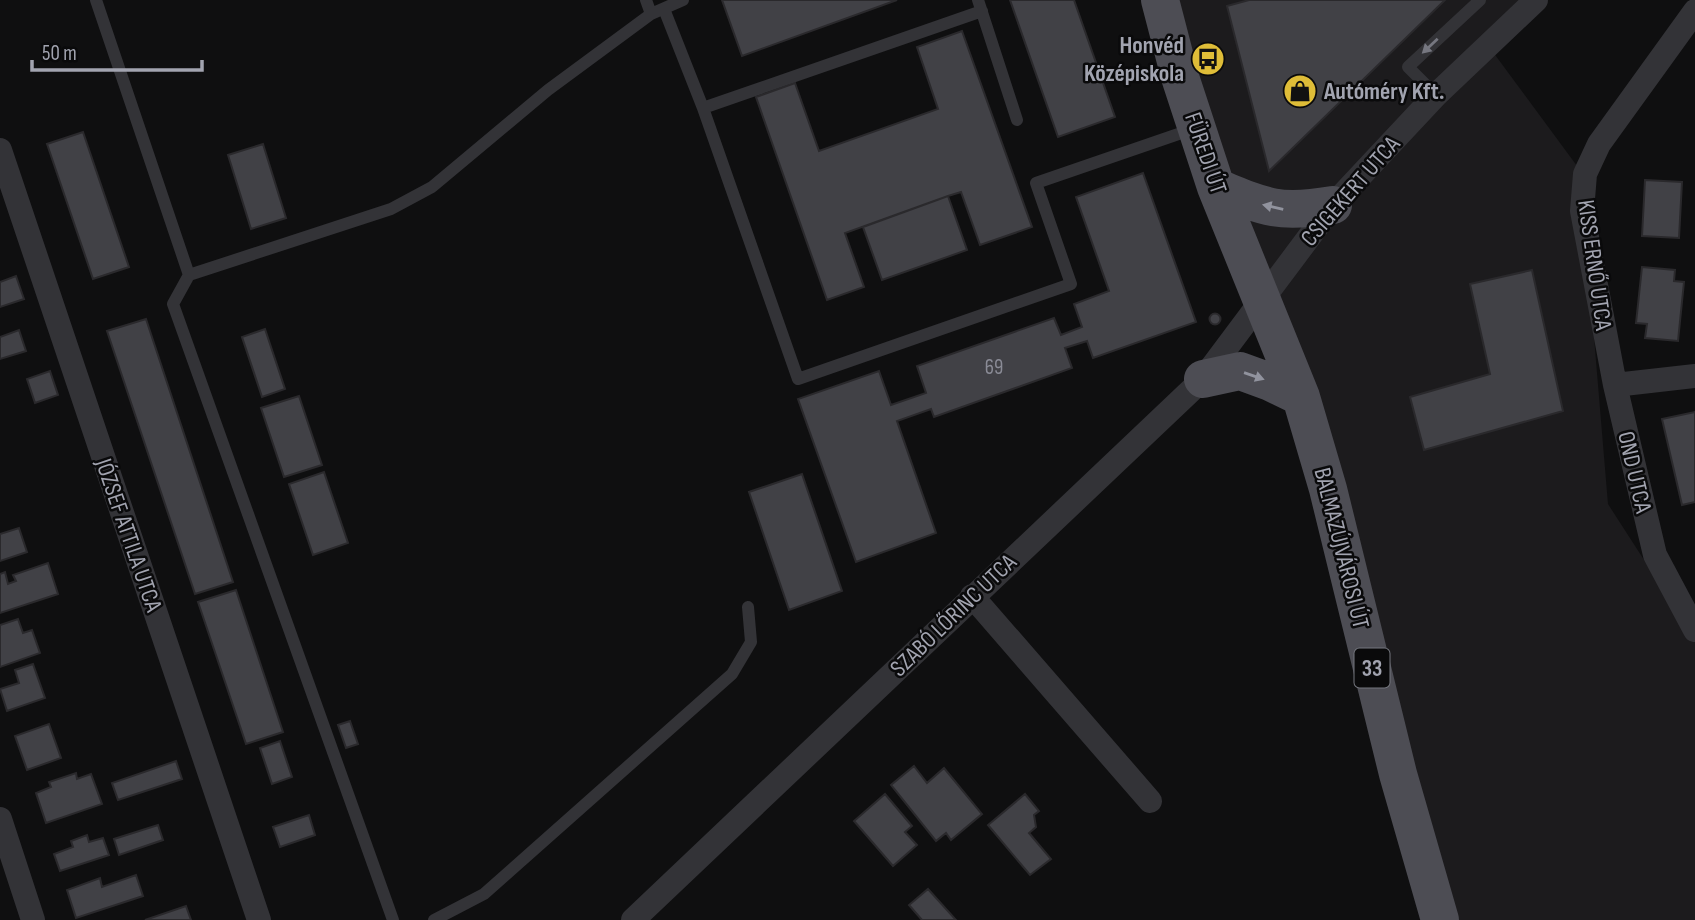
<svg xmlns="http://www.w3.org/2000/svg" width="1695" height="920" font-family="'Sofia Sans Condensed',sans-serif">
<style>
.built{fill:#1c1b1d}
.building{fill:#414146;stroke:#2a292c;stroke-width:2}
.lines{fill:none;stroke-linecap:round;stroke-linejoin:round}
.lane{stroke:#333337;stroke-width:12}
.street{stroke:#333337;stroke-width:24}
.primary{stroke:#4d4d54;stroke-width:38}
.oneway{fill:#767780}
.oneway2{fill:#91939e}
.labels{text-anchor:middle;stroke-width:5;stroke-linejoin:round;paint-order:stroke}
.number-label{font-size:21px;fill:#8a8b96}
.shield{fill:#0a0a0b;stroke:#74767e;stroke-width:2}
.shield-label{font-size:23px;font-weight:bold;fill:#a2a4b0}
.poi-label{font-size:24px;font-weight:bold;fill:#a2a4b0;stroke:#0a0a0b;text-anchor:end}
.street-label{font-size:24px;fill:#a2a4b0;stroke:#0a0a0b}
</style>
<rect width="100%" height="100%" fill="#0f0f10"/>
<path class="built" d="M1178 0H1539L1490 48 1580 170 1608 504 1695 639V920H1433Z"/>
<path class="building" d="M722 0H897L742 56Z
M1010 0H1074L1115 117 1058 137Z
M1249 0H1445L1269 171 1227 6Z
M962 31 1032 227 980 245 961 192 948 196 845 233 864 287 827 300 756 97 795 83 819 151 938 109 917 47Z
M83 132 129 267 93 279 47 144Z
M263 144 286 218 251 229 228 155Z
M1143 173 1196 322 1093 358 1087 341 1065 348 1072 368 934 417 931 409 897 421 936 533 856 562 798 399 879 371 891 405 926 393 917 366 1054 318 1061 335 1082 327 1074 304 1109 291 1076 197Z
M1645 180 1682 182 1679 238 1642 236Z
M948 196 967 250 882 280 863 227Z
M1642 267 1675 270 1674 281 1684 282 1678 341 1645 338 1647 324 1636 323Z
M1532 270 1563 411 1424 450 1410 397 1490 374 1470 284Z
M16 276 24 299 0 307V282Z
M1209.5 319a5.5 5.5 0 1 1 11 0a5.5 5.5 0 1 1-11 0Z
M146 319 233 582 195 594 107 331Z
M265 329 285 389 262 397 242 337Z
M19 330 26 351 0 359V337Z
M50 371 58 395 35 403 27 379Z
M299 396 322 465 284 477 261 408Z
M1695 412V502L1682 505 1662 419Z
M324 472 348 543 313 555 289 484Z
M802 474 842 591 789 610 749 492Z
M19 528 27 552 0 561V534Z
M48 563 58 594 0 613V574L5 572 8 584 16 581 13 575Z
M236 590 283 732 246 744 198 602Z
M18 619 23 633 32 630 40 653 0 667V625Z
M33 664 45 698 7 711 0 689 19 683 15 670Z
M350 721 358 744 346 748 338 725Z
M49 724 61 758 27 770 15 736Z
M280 741 292 777 272 784 260 748Z
M176 761 182 779 118 800 112 783Z
M914 766 927 783 944 768 982 814 951 840 946 833 936 841 891 785Z
M76 773 77 779 91 774 102 804 46 823 36 793 51 787 49 782Z
M885 794 912 826 905 832 917 845 893 866 854 821Z
M1025 794 1039 811 1034 815 1036 827 1029 833 1051 859 1030 875 988 825Z
M309 815 315 835 280 847 273 827Z
M158 825 163 840 119 855 114 839Z
M87 835 89 842 103 838 109 855 60 871 54 854 73 847 71 841Z
M136 875 143 896 76 918 67 890 100 878 102 887Z
M928 889 956 920H922L909 905Z
M186 906 191 920H145Z"/>
<g class="lines">
<path class="lane" d="M96 0 189 275 391 209 432 187 548 90 651 14
M646 0 651 14 683 0
M978 0 1017 120
M664 9 703 108 798 379 1071 284 1036 183 1193 129
M1436 95 1408 67 1480 0
M703 108 982 11
M189 275 173 304 393 920
M434 920 484 894 732 674 751 642 748 607"/>
<path class="street" d="M1695 11 1599 144 1585 174 1582 211 1615 385 1655 555 1695 630
M0 150 259 920
M1615 385 1695 376
M972 596 1150 801
M0 819 33 920
M633 920 1203 379 1333 205 1436 95 1536 0"/>
<path class="primary" d="M1160 0 1180 77 1216 187 1301 397 1328 489 1398 774 1440 920
M1216 187C1266 208 1279 214 1333 205
M1203 379 1240 371 1270 382 1301 397"/>
</g>
<defs><path id="oneway-solid" d="M-6-.8H1V-3.2L6.5 0L1 3.2V.8H-6Z" transform="scale(1.75)"/></defs>
<use class="oneway" href="#oneway-solid" transform="translate(1430 46) rotate(137)"/>
<g class="oneway2">
<use href="#oneway-solid" transform="translate(1273 207) rotate(-167)"/>
<use href="#oneway-solid" transform="translate(1254 376) rotate(19)"/>
</g>
<defs>
<symbol id="bus-disc" viewBox="-11 -11 22 22"><circle r="9.5" fill="#dfbd38" stroke="#0a0a0b"/><path d="M-5-6H5V4H4V6H2V4H-2V6H-4V4H-5ZM-3.5-4V0h7V-4ZM-3.5 1.2v1.5H-2V1.2ZM2 1.2v1.5H3.5V1.2Z" fill="#111"/></symbol>
<symbol id="shop-disc" viewBox="-11 -11 22 22"><circle r="9.5" fill="#dfbd38" stroke="#0a0a0b"/><path d="M-5-2.5h2.3a2.7 3.5 0 0 1 5.4 0H5L5.5 6h-11ZM-1.5-2.5h3a1.5 2.3 0 0 0-3 0Z" fill="#111"/></symbol>
</defs>
<g fill-rule="evenodd">
<use href="#bus-disc" x="1189" y="40" width="38" height="38"/>
<use href="#shop-disc" x="1281" y="72" width="38" height="38"/>
</g>
<g class="labels">
<g class="number-label">
<text x="994" y="374">69</text>
</g>
<rect class="shield" x="1354.5" y="648.5" width="35" height="39" rx="5"/>
<g class="shield-label">
<text x="1372" y="676">33</text>
</g>
<g class="poi-label">
<text x="1184" y="53">Honvéd<tspan x="1184" dy="28">Középiskola</tspan></text>
<text x="1324" y="99" text-anchor="start">Autóméry Kft.</text>
</g>
<g class="street-label">
<text transform="translate(1206 153) rotate(71)" y="8">FÜREDI ÚT</text>
<text transform="translate(1350 191) rotate(-49)" y="8">CSIGEKERT UTCA</text>
<text transform="translate(1595 265) rotate(82)" y="8">KISS ERNŐ UTCA</text>
<text transform="translate(1635 472) rotate(77)" y="8">OND UTCA</text>
<text transform="translate(129 535) rotate(71)" y="8">JÓZSEF ATTILA UTCA</text>
<text transform="translate(1342 548) rotate(76)" y="8">BALMAZÚJVÁROSI ÚT</text>
<text transform="translate(953 615) rotate(-44)" y="8">SZABÓ LŐRINC UTCA</text>
</g>
</g>
<path d="M32 60v10h170v-10" fill="none" stroke="#a2a4b0" stroke-width="3.5"/>
<text x="42" y="60" font-size="21" fill="#a2a4b0" stroke="#0a0a0b" stroke-width="5" paint-order="stroke">50 m</text>
</svg>
